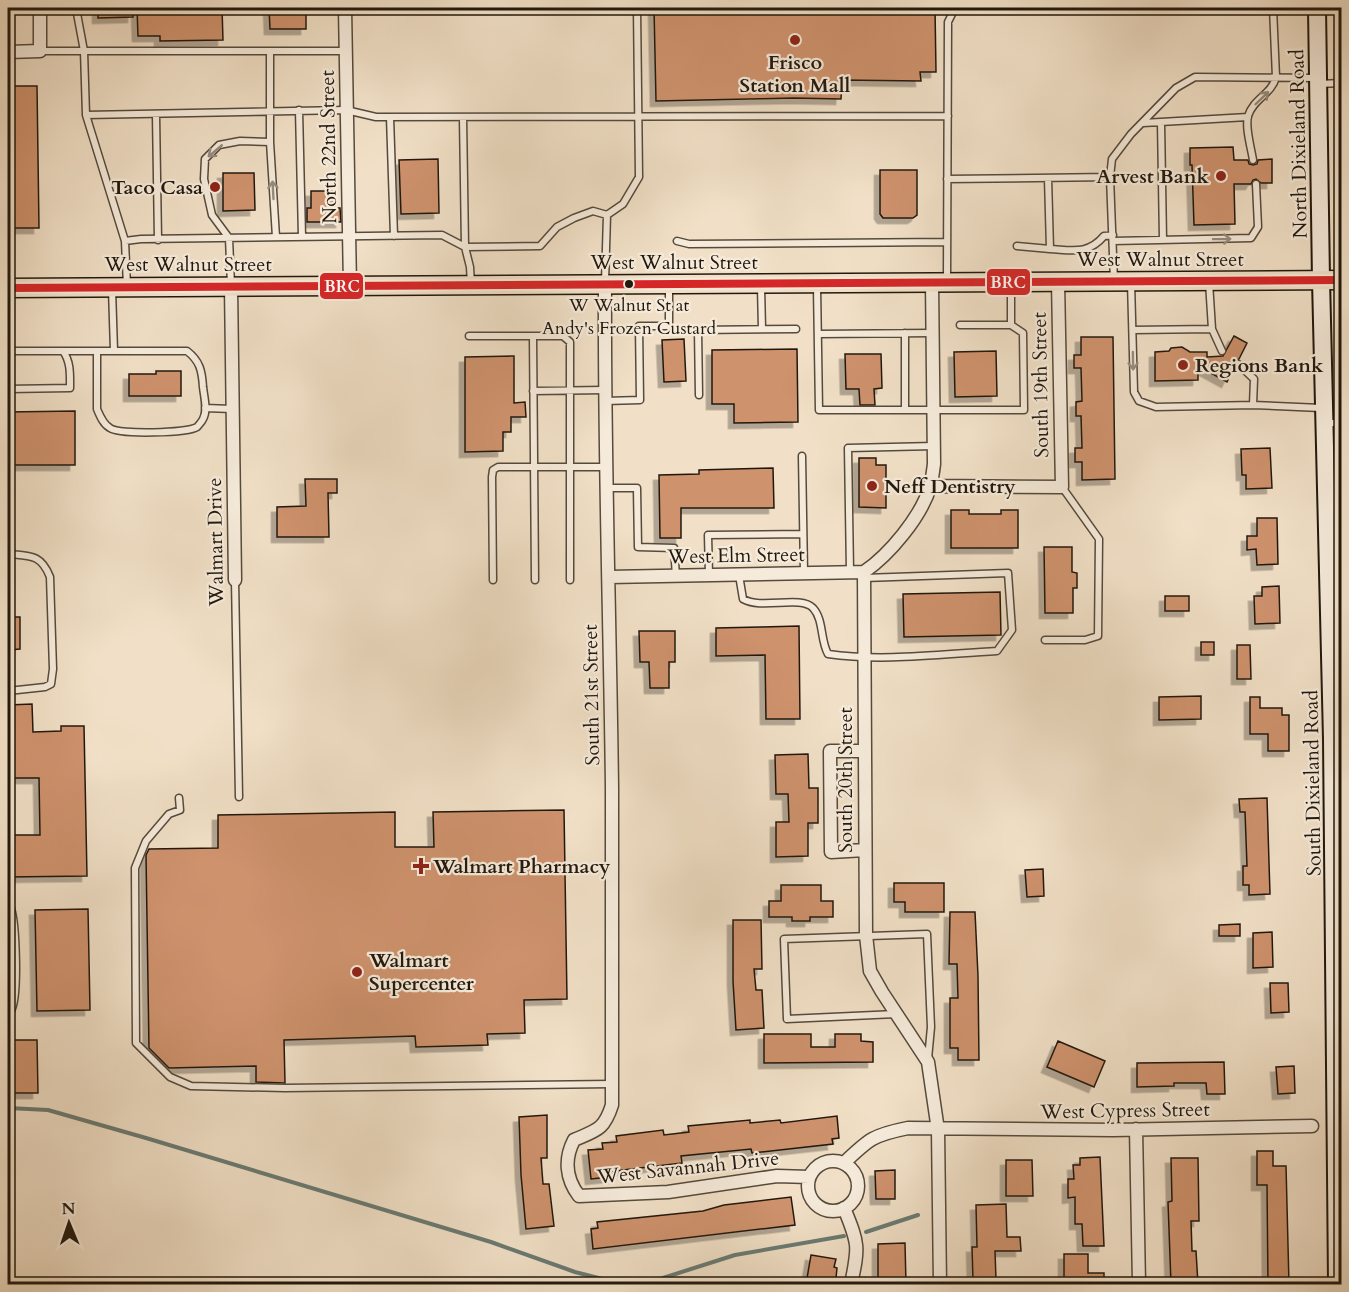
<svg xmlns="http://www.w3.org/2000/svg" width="1349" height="1292" font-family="Cardo,serif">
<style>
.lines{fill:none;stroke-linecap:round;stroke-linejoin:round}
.stream{stroke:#6a7b73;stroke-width:4}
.building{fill:#ce926d;stroke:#21180e;stroke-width:1.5;filter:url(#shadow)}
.lane-casing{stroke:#554a3c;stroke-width:9}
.street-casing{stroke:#554a3c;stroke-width:15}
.secondary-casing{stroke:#21180e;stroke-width:20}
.primary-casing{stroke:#21180e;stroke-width:21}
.lane{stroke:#f6ebdb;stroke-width:6}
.street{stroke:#f6ebdb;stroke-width:12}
.secondary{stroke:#f6ebdb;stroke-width:16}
.primary{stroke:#f1e0c7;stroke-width:18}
.bus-1-casing{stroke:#f6ebdb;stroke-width:12}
.bus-1{stroke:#d62728;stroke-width:8}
.oneway{stroke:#968c7f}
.poi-dot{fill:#8f2418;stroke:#f6ebdb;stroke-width:2}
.bus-dot{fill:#21180e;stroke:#f6ebdb;stroke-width:2}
.labels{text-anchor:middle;stroke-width:4.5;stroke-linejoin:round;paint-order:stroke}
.bus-label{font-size:18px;fill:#21180e;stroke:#f6ebdb}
.poi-label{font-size:20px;font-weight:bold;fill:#21180e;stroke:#f6ebdb;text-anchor:start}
.street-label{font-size:20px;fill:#21180e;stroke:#f6ebdb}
.line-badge{stroke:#f6ebdb;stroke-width:2}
.badge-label{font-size:16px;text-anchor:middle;font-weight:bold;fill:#fff}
</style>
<defs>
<filter id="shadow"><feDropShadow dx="-5.5" dy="5.5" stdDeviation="0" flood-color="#0004"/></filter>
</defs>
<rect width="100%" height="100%" fill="#f1e0c7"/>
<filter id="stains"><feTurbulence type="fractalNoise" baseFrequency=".00333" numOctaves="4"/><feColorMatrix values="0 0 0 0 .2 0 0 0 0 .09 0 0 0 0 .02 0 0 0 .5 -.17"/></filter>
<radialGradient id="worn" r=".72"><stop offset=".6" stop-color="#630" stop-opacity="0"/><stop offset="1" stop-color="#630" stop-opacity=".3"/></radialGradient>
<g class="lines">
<path class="stream" d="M8 1108 48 1110 146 1138 491 1242 575 1272 622 1284
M866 1232 918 1215
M644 1284 735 1255 844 1236"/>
</g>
<path class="building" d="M98 8H133V17L98 18Z
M137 8H222L223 40 160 41V36H138Z
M269 8H306V29H270Z
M654 8H935L936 72H920L921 81 842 80 841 99 794 98 656 101Z
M8 86H37L39 228H8Z
M1233 147 1234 160H1248L1249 164 1253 165 1257 164 1258 160 1272 159V183H1261L1256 179 1253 180 1251 184H1234L1235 224 1194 225 1192 165H1190V148Z
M438 159 439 213 401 214 399 160Z
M880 170H917V215L913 218H883L880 214Z
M223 173H254L255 210 223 211Z
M311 191H335V208H340L341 222H307V208H311Z
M1234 336 1247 343 1239 359 1233 362 1234 367 1227 382 1198 366V380L1155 381V352L1169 351 1171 348 1182 347 1190 352H1207V357L1223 356Z
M1081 337H1113L1115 479 1082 480V462H1075V448H1082L1081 416H1076V402L1082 401 1081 368H1074V355H1081Z
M684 339 686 381 664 382 662 340Z
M797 349 798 422 734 423V404H712V350Z
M996 351 997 396 955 397 954 352Z
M845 354H881L882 388 874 389 875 405H860L859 389H846Z
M514 356V403L525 402 526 417H511V432H503V451L465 452V357Z
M156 371H181V396H129V374H156Z
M75 411V465H8V412Z
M1270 448 1272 488 1246 489V475H1242L1241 449Z
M859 458H876V465H886V508L859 507Z
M773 468 774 508H681V538H660L659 475 699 474V470Z
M305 479H337V493H328L329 537H277V507L306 506Z
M951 510H969V514H1001V510H1018V548H951Z
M1257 518H1277L1278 564 1257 565 1256 549 1247 550V536H1257Z
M1044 547H1072V572L1077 573V588H1073V613H1045Z
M1279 586 1280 623 1255 624 1254 596H1262V587Z
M1000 592 1001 635 904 637 903 594Z
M1165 596H1189V611H1165Z
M8 617H20V649L8 650Z
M799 626 800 719H766L765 655 716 656V628Z
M639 631H675V662H669V688H650L649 662H640Z
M1201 642H1214V655H1201Z
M1237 645H1250L1251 679H1237Z
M1201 696V719L1159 720V697Z
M1250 697H1260V708H1282V715H1289V751H1268V734H1250Z
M32 704 33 732 61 731V726H84L87 876 8 877 9 835H40L39 778H8V705Z
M808 754 809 788H818V823H808V856L776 857V822H789L788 794H776L775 755Z
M1267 798 1270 894 1249 895V885H1243V866H1247L1245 812H1240L1239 799Z
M564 810 567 999 524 1000 525 1033 487 1034 488 1045 416 1047 415 1036 284 1040 285 1083 256 1082V1066L169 1068 149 1048 146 855 149 849 218 848V815L395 812V847H434L433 812Z
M1043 869 1044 896 1027 897 1025 870Z
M894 883H944V912H905V902H894Z
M781 885H821V901H833V917H810V921H792V917H769V901H781Z
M88 909 90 1010 37 1011 35 910Z
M950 912H975L978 976 979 1060H958V1048H950V998H958L957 964H949Z
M733 920H761L762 969H754L756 990H762L764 1028 736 1030 733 981Z
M1240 924V936H1219V925Z
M1272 932 1273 967 1253 968V933Z
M1270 983H1288L1289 1012 1271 1013Z
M764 1034H811V1047H835V1034H861V1041L873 1042V1062L764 1063Z
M8 1040H37L38 1093H8Z
M1058 1041 1105 1061 1094 1087 1047 1067Z
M1224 1062 1225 1094H1207L1206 1083H1174V1086L1137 1087V1063Z
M1294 1066 1295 1093 1278 1094 1276 1067Z
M547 1115V1158H541L543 1184H549L554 1226 526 1229 521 1175 519 1117Z
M837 1116 839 1138 832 1139 833 1144 752 1153 751 1149 681 1156 682 1163 623 1170 608 1172 609 1177 591 1179 588 1150 603 1149 602 1143 617 1142 616 1136 663 1130 664 1135 689 1132 688 1126 750 1120V1123L780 1120 781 1123Z
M1257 1151H1273V1166H1286L1289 1284H1268L1267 1185H1257Z
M1100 1157 1104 1246H1083L1082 1224H1075V1197L1068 1198V1179H1074L1073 1165H1080V1158Z
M1171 1158H1198L1199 1221H1191L1192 1251H1196L1198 1284H1171L1168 1202 1172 1201Z
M1006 1160H1032L1033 1196H1006Z
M895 1170V1199H876L875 1171Z
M791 1197 795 1225 593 1249 591 1229 598 1228 597 1222 703 1211 724 1205Z
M1006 1204 1007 1237H1020L1021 1251H995L996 1280H973L972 1247H977L976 1205Z
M905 1243 906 1284H878V1244Z
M1064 1254H1088V1273H1104V1284L1064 1283Z
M811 1255 836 1259 834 1267 837 1268 836 1278H833L832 1284H806Z"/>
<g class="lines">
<defs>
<path id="lane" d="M76 8 84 51 86 115 125 241 127 286
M8 17 11 8
M40 51H346
M270 51V142L276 237
M1318 84 1342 83
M299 110 302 237
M86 115 346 110 376 117 948 116
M156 115 158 240
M390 117 394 236
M463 117 465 247 470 267 471 284
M1161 122 1163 240
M1143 123 1248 117
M1253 160C1251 147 1245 128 1248 116 1253 99 1272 94 1276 77L1273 8
M1048 178 1050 249C1072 250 1088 255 1104 236L1113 235
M947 179 1110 177
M125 241 141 239 442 235 465 247 540 246 557 227 574 218 593 211 607 215
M677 241 689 244 947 242
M1113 241 1251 238 1258 227 1256 184
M1017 246 1050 249
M947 279 948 22 955 8
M1114 281 1110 177 1112 159 1131 134 1176 88 1195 77 1317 78
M605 282 607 215 623 204 639 177 637 8
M1131 282 1134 392 1139 401 1156 407 1253 405 1254 379 1238 364
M1209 282 1212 329 1222 351
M231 285 229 238 212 215 204 179 205 159 219 145 240 141 270 142
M761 287 762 329
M817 287 819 410H1024L1023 333 1011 325V283
M960 325H1011
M1133 330 1212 329
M905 333V410
M818 334 932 333
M469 336H563L570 342V580
M533 336 535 580
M8 351H63C71 362 70 375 70 388L8 389
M63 351H114L112 289
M97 351V409C100 416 103 424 110 428 119 435 188 433 197 427 198 426 203 420 203 419 208 410 204 397 203 387 202 371 200 361 187 351H114
M533 391 605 390
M699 395 698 330 796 329
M605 401 640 400 639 326H669V288
M1253 405 1321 408
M205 408 232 409
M1325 423H1342
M802 456 804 573
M608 488H637L638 547 674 548 676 576
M8 554C30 556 41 554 50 577L53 669 51 684 45 687 8 691
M850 571 848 448 934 446
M709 575 708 535 803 534
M739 575 743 599C762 610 800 595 813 608 824 620 820 640 828 654 882 662 942 654 997 651L1012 630 1008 573 864 578
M235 580 239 797
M493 580 492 477 493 470 498 467H607
M1045 640H1085L1098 636 1099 539 1062 487
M179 798 180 810 169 814 146 841 135 868 136 1043 170 1077 191 1086 285 1088 612 1084
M896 1014 787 1019 784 939 927 934 931 1027 928 1059"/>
<path id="street" d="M345 8 350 286
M8 52 40 51V8
M605 285C604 452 610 620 612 788 613 893 612 999 612 1105 604 1130 597 1130 574 1140 564 1159 566 1179 579 1196L668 1192 777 1176 809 1177
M231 286 235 580
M931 486 1062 487 1058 282
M864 572 866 935 870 971 882 992 928 1062 938 1130 940 1284
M864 572C889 555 921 517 930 487 932 480 933 472 934 464L932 282
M609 577 864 572
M864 751H830L831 852 865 850
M8 909C13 924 16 998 8 1010
M1136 1129 1139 1284
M808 1186a25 25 0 1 1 50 0a25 25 0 1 1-50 0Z
M844 1163C869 1139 873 1135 908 1128L1113 1130 1312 1126
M844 1208C859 1244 859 1247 851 1284"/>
<path id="secondary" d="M1317 8 1321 280 1332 738 1337 1284"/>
<path id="primary" d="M8 288 1342 280"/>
</defs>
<use href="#lane" class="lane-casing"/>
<use href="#street" class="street-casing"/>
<use href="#secondary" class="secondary-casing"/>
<use href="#primary" class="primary-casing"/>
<use href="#lane" class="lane"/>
<use href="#street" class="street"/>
<use href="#secondary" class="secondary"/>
<use href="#primary" class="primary"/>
<defs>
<path id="bus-1" d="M8 288 1342 280"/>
</defs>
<use href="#bus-1" class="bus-1-casing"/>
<use href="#bus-1" class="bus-1"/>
</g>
<defs><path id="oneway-shaft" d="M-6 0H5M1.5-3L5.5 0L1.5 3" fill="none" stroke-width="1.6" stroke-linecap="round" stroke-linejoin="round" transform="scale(1.5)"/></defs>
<g class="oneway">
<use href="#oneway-shaft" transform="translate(1262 98) rotate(-44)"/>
<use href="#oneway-shaft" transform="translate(215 151) rotate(140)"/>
<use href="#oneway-shaft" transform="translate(273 190) rotate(-93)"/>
<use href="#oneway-shaft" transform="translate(1222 239) rotate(-1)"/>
<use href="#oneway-shaft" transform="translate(1133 361) rotate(89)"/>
</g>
<g class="poi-dot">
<circle cx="795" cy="40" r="6"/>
<circle cx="1221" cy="176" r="6"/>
<circle cx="215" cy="187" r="6"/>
<circle cx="1183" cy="365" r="6"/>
<circle cx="872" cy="486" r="6"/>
<path d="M418 857h6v6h6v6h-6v6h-6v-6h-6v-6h6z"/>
<circle cx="357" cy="972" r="6"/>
</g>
<circle class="bus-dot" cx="629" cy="284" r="5"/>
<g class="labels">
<g class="bus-label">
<text x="629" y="311">W Walnut St at<tspan x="629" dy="23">Andy's Frozen Custard</tspan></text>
</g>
<g class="poi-label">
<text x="795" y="69" text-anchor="middle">Frisco<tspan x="795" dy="23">Station Mall</tspan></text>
<text x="1209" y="183" text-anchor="end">Arvest Bank</text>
<text x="203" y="194" text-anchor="end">Taco Casa</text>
<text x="1195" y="372">Regions Bank</text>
<text x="884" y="493">Neff Dentistry</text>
<text x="433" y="873">Walmart Pharmacy</text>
<text x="369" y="967">Walmart<tspan x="369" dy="23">Supercenter</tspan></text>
</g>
<g class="street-label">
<text transform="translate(1298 144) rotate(-91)" y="7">North Dixieland Road</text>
<text transform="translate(328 147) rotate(-91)" y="7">North 22nd Street</text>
<text x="1160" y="266">West Walnut Street</text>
<text x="674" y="269">West Walnut Street</text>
<text x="188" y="271">West Walnut Street</text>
<text transform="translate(1040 385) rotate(-91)" y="7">South 19th Street</text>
<text transform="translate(215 542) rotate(-91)" y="7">Walmart Drive</text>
<text transform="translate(736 555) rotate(-1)" y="7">West Elm Street</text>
<text transform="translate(591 695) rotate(-91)" y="7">South 21st Street</text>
<text transform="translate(845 780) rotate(-90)" y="7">South 20th Street</text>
<text transform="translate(1312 783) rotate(-91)" y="7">South Dixieland Road</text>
<text transform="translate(1125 1110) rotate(-1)" y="7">West Cypress Street</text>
<text transform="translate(688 1167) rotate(-6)" y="7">West Savannah Drive</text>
</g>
</g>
<g class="line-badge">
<rect x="986" y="268" width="45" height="28" rx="6" fill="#d62728"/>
<rect x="319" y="272" width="45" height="28" rx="6" fill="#d62728"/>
</g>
<g class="badge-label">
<text x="1008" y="288">BRC</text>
<text x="342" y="292">BRC</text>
</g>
<rect width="1349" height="1292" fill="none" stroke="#f1e0c7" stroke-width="30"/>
<rect x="9" y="9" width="1331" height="1274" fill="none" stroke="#21180e" stroke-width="3"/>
<rect x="15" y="15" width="1319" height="1262" fill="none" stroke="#21180e" stroke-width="1.5"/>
<g transform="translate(69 1223) rotate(358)" stroke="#f6ebdb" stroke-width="4.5" paint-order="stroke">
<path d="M0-4.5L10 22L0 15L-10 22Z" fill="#21180e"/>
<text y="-9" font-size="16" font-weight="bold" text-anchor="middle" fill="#21180e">N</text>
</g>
<rect width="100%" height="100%" filter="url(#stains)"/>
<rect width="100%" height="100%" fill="url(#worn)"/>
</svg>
